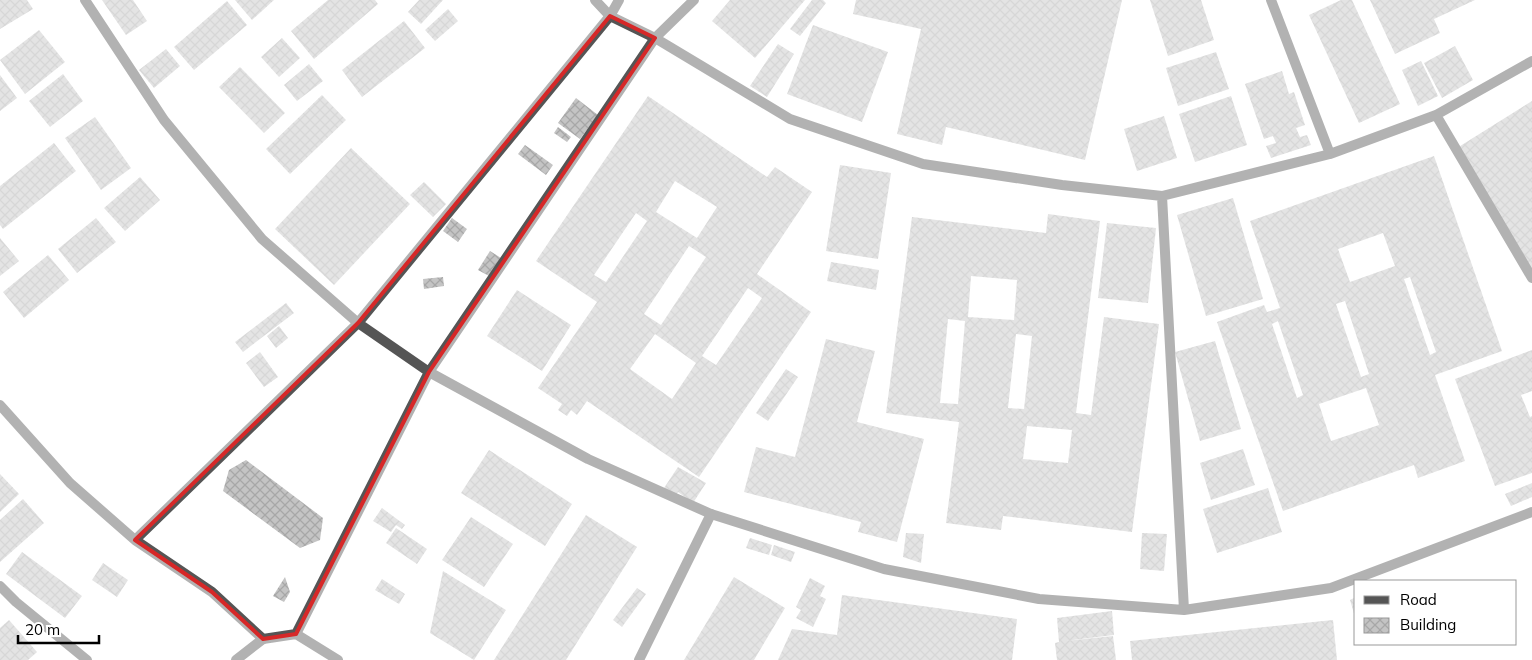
<svg xmlns="http://www.w3.org/2000/svg" width="1532" height="660" font-family="Mulish,sans-serif">
<style>
.building{fill:url(#building-cross-hatch);fill-rule:evenodd}
.lines{fill:none;stroke-linecap:round;stroke-linejoin:round}
.service{stroke:#555;stroke-width:10}
.minor{stroke:#555;stroke-width:10}
.marked{fill:none;stroke:#d62828;stroke-width:4;stroke-linejoin:round}
</style>
<defs>
<pattern id="building-cross-hatch" width="8" height="8" patternUnits="userSpaceOnUse" patternTransform="scale(1.25)"><rect width="8" height="8" fill="#c4c4c4"/><path d="M0 0l8 8M0 8l8-8" fill="none" stroke="#a7a7a7"/></pattern>
</defs>
<rect width="100%" height="100%" fill="#fff"/>
<path class="building" d="M0 0H27L33 9 0 29Z
M102 0H133L147 21 126 35Z
M235 0H274L252 20Z
M328 0H375L378 4 314 59 291 31Z
M419 0H443L421 24 408 12Z
M730 0H805L755 58 712 21Z
M812 0H823L826 3 800 36 790 29Z
M856 0H1122L1085 160 946 127 942 145 897 134 921 29 853 14Z
M1150 0H1201L1214 40 1168 56Z
M1341 0H1352L1400 104 1359 123 1309 15Z
M1370 0H1475L1434 19 1440 33 1395 54Z
M227 1 247 25 194 70 174 47Z
M448 9 458 21 435 41 425 30Z
M404 21 425 48 362 97 342 70Z
M813 25 888 52 862 122 787 94Z
M39 30 65 62 25 94 0 60Z
M282 38 300 58 279 77 261 57Z
M778 44 794 54 767 97 750 86Z
M1455 46 1473 80 1442 98 1424 63Z
M166 49 180 66 154 88 139 70Z
M1216 52 1229 89 1178 106 1166 68Z
M1421 61 1438 96 1418 106 1402 70Z
M309 64 323 81 297 101 284 85Z
M240 67 285 113 264 133 219 87Z
M1282 71 1289 94 1294 92 1305 125 1296 128 1300 137 1307 135 1311 145 1271 158 1266 146 1276 143 1273 136 1264 139 1245 84Z
M63 74 83 101 50 127 29 101Z
M0 75 17 98 0 111Z
M322 95 346 120 290 174 266 149Z
M648 96 767 177 775 167 812 192 757 274 811 312 699 477 587 401 577 415 571 410 567 416 558 410 562 404 538 388 597 302 536 261ZM675 181 717 207 697 238 656 212ZM636 213 647 221 606 282 594 275ZM689 246 706 257 661 325 644 314ZM748 288 762 298 716 365 702 356ZM655 334 696 363 672 399 630 369Z
M1231 96 1247 145 1195 162 1179 114Z
M576 98 598 115 580 139 558 123Z
M1532 101V272L1457 148Z
M1164 116 1177 158 1137 171 1124 129Z
M95 117 131 168 101 190 65 138Z
M558 127 571 137 567 142 554 133Z
M54 143 76 171 3 229 0 225V186Z
M525 145 553 165 546 175 518 154Z
M351 148 410 204 334 285 275 229Z
M1434 156 1502 351 1435 375 1465 461 1418 478 1414 465 1283 511 1217 322 1264 305 1267 312 1280 308 1250 221ZM1383 233 1395 266 1350 282 1338 249ZM1410 277 1436 352 1430 355 1404 279ZM1345 301 1369 374 1361 377 1336 304ZM1278 321 1303 395 1297 398 1272 324ZM1366 388 1379 425 1331 441 1319 404Z
M840 165 891 173 878 259 826 251Z
M140 177 160 200 125 231 104 208Z
M424 182 446 204 433 217 410 195Z
M1233 198 1263 299 1206 316 1177 215Z
M1048 214 1100 221 1076 413 1091 415 1104 317 1159 324 1132 532 1003 516 1001 530 946 523 959 422 886 413 912 217 1046 233ZM971 276 1017 280 1014 320 968 317ZM948 319 965 321 958 404 940 403ZM1016 334 1032 336 1024 409 1008 408ZM1027 426 1072 430 1068 463 1023 459Z
M96 218 116 242 77 273 58 249Z
M452 218 467 229 458 242 443 231Z
M1107 223 1156 228 1148 303 1098 298Z
M0 238 19 261 0 276Z
M490 251 501 258 489 276 478 270Z
M48 255 69 280 24 318 3 292Z
M831 262 879 270 876 290 827 281Z
M443 277 444 286 424 289 423 279Z
M517 290 571 325 542 371 487 336Z
M286 303 294 313 243 352 235 342Z
M279 326 288 338 276 348 267 336Z
M826 339 875 351 857 422 924 439 897 542 858 532 861 522 744 492 756 447 795 457Z
M1215 341 1241 429 1200 441 1175 352Z
M1532 350V391L1521 395 1530 417 1532 416V473L1495 486 1455 379Z
M260 352 278 377 264 387 246 363Z
M786 369 798 377 768 421 756 413Z
M1243 449 1255 485 1211 500 1200 463Z
M489 450 572 504 545 546 461 493Z
M246 460 323 518 320 540 300 548 223 491 229 470Z
M678 467 706 483 693 503 678 492 675 496 664 488Z
M0 474 19 494 0 512Z
M1532 483V497L1511 506 1505 494Z
M1268 488 1282 532 1217 553 1203 509Z
M23 499 44 523 0 562V520Z
M382 508 405 525 402 529 396 525 391 532 373 521Z
M586 515 637 547 566 660H494Z
M471 517 513 544 484 587 442 560Z
M396 528 427 549 417 564 386 543Z
M906 533 924 534 921 563 903 557Z
M1142 533 1167 534 1164 571 1140 569Z
M750 538 772 545 769 555 746 548Z
M774 545 795 552 791 562 771 555Z
M22 552 82 596 65 618 6 574Z
M103 563 128 580 117 597 92 580Z
M443 571 506 610 474 660 430 633Z
M285 577 290 592 284 602 273 596Z
M734 577 785 608 754 660H684Z
M810 578 825 586 820 596 826 599 813 627 796 618 801 610 796 607Z
M382 579 405 594 399 604 375 590Z
M637 588 646 594 622 627 613 620Z
M842 595 1017 619 1012 660H778L792 629 837 635Z
M1356 597V617H1355L1350 600Z
M1112 611 1114 635 1065 641 1113 636 1116 660H1057L1055 643 1059 642 1057 618Z
M9 620 37 652 28 660H0V628Z
M1333 620 1337 660H1132L1130 641Z"/>
<g class="lines">
<path class="service" d="M236 660 263 639
M639 660 711 514"/>
<path class="minor" d="M85 0 164 120 262 239 358 323 429 372 588 459 711 514 884 569 1039 599 1184 610 1331 588 1532 512
M595 0 610 16 655 38 790 119 923 164 1062 185 1162 196 1330 154 1436 115 1532 61
M1271 0 1330 154
M1436 115 1532 278
M1162 196 1184 610
M0 405 70 483 135 540 212 592 263 639 296 634 338 660
M135 540 358 323 610 16 619 0
M0 586 16 602 87 660
M296 634 429 372 655 38 694 0"/>
</g>
<path d="M0 0H1532V660H0ZM610 16 655 38 429 372 296 634 263 639 212 592 135 540 358 323Z" fill="#fff" fill-opacity=".55" fill-rule="evenodd"/>
<path class="marked" d="M610 16 655 38 429 372 296 634 263 639 212 592 135 540 358 323Z"/>
<rect x="1354" y="580" width="162" height="65" fill="#ffffff" stroke="#999999"/>
<rect x="1364" y="596" width="25" height="8" fill="#555555" stroke="#999999"/>
<text x="1400" y="605" font-size="15" fill="#000000">Road</text>
<rect x="1364" y="618" width="25" height="15" fill="url(#building-cross-hatch)" stroke="#999999"/>
<text x="1400" y="630" font-size="15" fill="#000000">Building</text>
<path d="M18 635v8h81v-8" fill="none" stroke="#000000" stroke-width="2.5"/>
<text x="25" y="635" font-size="15" fill="#000000" stroke="#ffffff" stroke-width="4" paint-order="stroke">20 m</text>
</svg>
